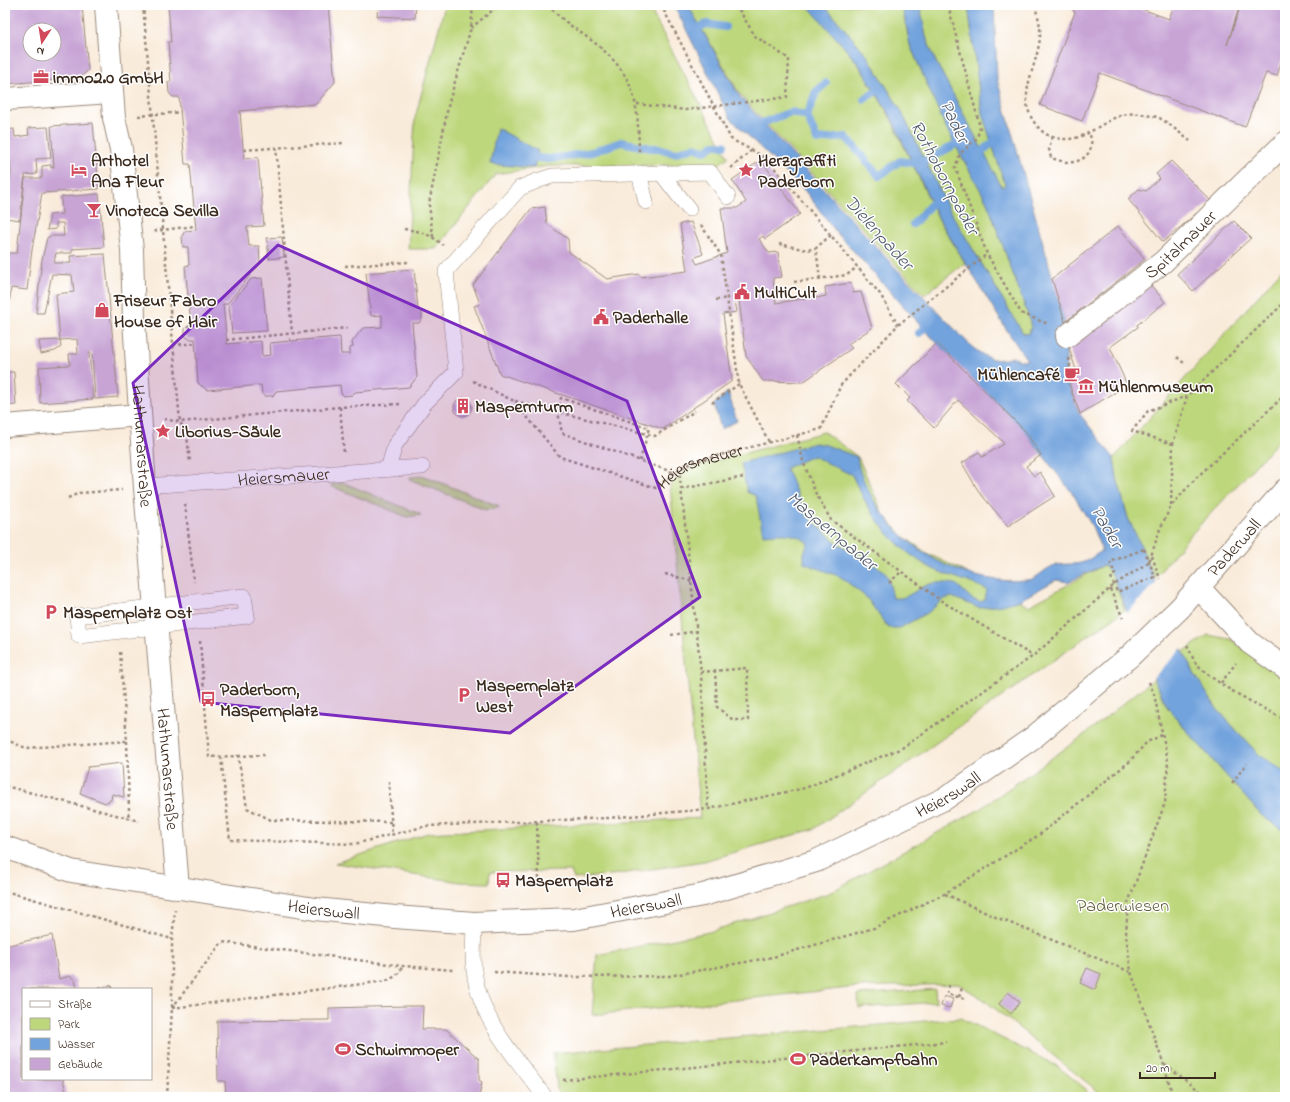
<svg xmlns="http://www.w3.org/2000/svg" width="1290" height="1102" font-family="'Indie Flower',sans-serif">
<style>
.green{fill:#bdd77c;stroke:#7c804d}
.water{fill:#72a3dd;stroke:#56667e;fill-rule:evenodd}
.pier{fill:#f9ebda}
.lines{fill:none;stroke-linecap:round;stroke-linejoin:round}
.stream{stroke:#72a3dd;stroke-width:8}
.building{fill:#c8a4d5;fill-rule:evenodd}
.lane-casing{stroke:#9a8a7c;stroke-width:16}
.street-casing{stroke:#9a8a7c;stroke-width:24}
.secondary-casing{stroke:#9a8a7c;stroke-width:24}
.path{stroke:#9a8a7c;stroke-width:2.5;stroke-dasharray:3 3;stroke-linecap:butt}
.lane{stroke:#fff;stroke-width:15}
.street{stroke:#fff;stroke-width:22}
.secondary{stroke:#fff;stroke-width:22}
.secondary-bridge-casing{stroke:#9a8a7c;stroke-width:24;stroke-linecap:butt}
.secondary-bridge{stroke:#fff;stroke-width:22}
.marked{fill:#7b2cbf;fill-opacity:0.2;stroke:#7b2cbf;stroke-width:3;stroke-linejoin:round}
.labels{text-anchor:middle;stroke-width:3;stroke-linejoin:round;paint-order:stroke}
.poi-label{font-size:18px;font-weight:bold;fill:#3b2a1e;stroke:#fff;text-anchor:start}
.street-label{font-size:18px;fill:#3b2a1e;stroke:#fff}
.park-label{font-size:18px;fill:#625e3a;stroke:#fff}
.water-label{font-size:19px;font-style:italic;fill:#515a6a;stroke:#fff}
</style>
<rect width="100%" height="100%" fill="#fff"/>
<filter id="ink" filterUnits="userSpaceOnUse"><feTurbulence type="fractalNoise" baseFrequency=".025" numOctaves="2"/><feDisplacementMap in="SourceGraphic" scale="8" xChannelSelector="R" yChannelSelector="G"/><feConvolveMatrix kernelMatrix="1 2 1 2 8 2 1 2 1" color-interpolation-filters="sRGB"/></filter>
<filter id="wash" filterUnits="userSpaceOnUse"><feTurbulence type="fractalNoise" baseFrequency=".012" numOctaves="4" result="noise"/><feDisplacementMap in="SourceGraphic" scale="16" xChannelSelector="R" yChannelSelector="G"/><feGaussianBlur stdDeviation="0.9" result="paint"/><feColorMatrix in="noise" values="0 0 0 0 0 0 0 0 0 0 0 0 0 0 0 0 0 1.4 0 .05"/><feComposite in="paint" operator="in"/></filter>
<g filter="url(#wash)">
<rect width="100%" height="100%" fill="#f9ebda"/>
<path class="green" d="M445 5H648L728 157 718 165 548 166 496 174 436 249H408L415 118Z
M693 5H809L858 64 889 115 940 222 965 263 924 295 741 96 689 7Z
M824 5H902L910 45 947 130 987 201 1029 318 1031 328 1029 334 1023 333 950 211 900 109 866 54Z
M920 5H968L982 113 1006 185 1002 188 935 60 926 37Z
M1285 266V434L1185 541 1155 578 1128 518 1117 478 1114 458Z
M824 432 858 457 883 514 903 536 928 554 958 568 1029 606 1104 565 1112 574 1125 610 814 829 704 861 620 874 574 879 571 871 490 872 489 883 460 882 335 863 428 833 700 818 670 485 688 468Z
M424 476 499 506 498 508 486 510 409 479 410 477Z
M344 483 420 514 421 515 407 517 331 486 332 484Z
M1208 635 1230 639 1285 677V772L1258 754 1217 709 1195 675 1183 652Z
M1154 679 1163 700 1181 724 1261 815 1285 832V1097H1105L983 999 958 984 859 987 592 1015 597 955 709 932 829 893 980 809 1080 738Z
M935 989 936 1002 859 1008 858 995Z
M961 1018 1057 1066 1086 1089 1088 1097H558L553 1053Z"/>
<path class="water" d="M674 5H688L740 97 889 261 972 347C987 358 994 363 1013 357L1022 361 1027 360 1006 329 940 221 890 115 858 63 807 5H824L866 54 900 109 950 211 1023 333 1028 334 1031 328 1029 318 987 202 947 130 910 45 902 5H920L926 37 935 60 1002 187 1005 185 982 113 968 5H994L997 79 1065 322 1061 326V346L1066 345V376L1079 413 1114 458 1117 478 1128 518 1142 548 1183 652 1195 675 1217 709 1258 754 1285 772V832L1261 815 1181 724 1168 708 1154 679 1112 574 1104 565 1068 582 1056 580 1020 600 1002 605 979 608 952 597 944 599 930 611 900 628H888L867 598 841 577 804 563V553L808 543C794 531 780 534 763 535L756 496 747 492 741 463 815 443 826 445 857 457C859 473 865 484 873 499 904 551 965 586 1027 580 1036 580 1044 569 1053 566 1062 563 1072 565 1081 563 1088 561 1095 555 1102 551L1092 526 1073 494 1024 431 937 343 837 233 805 191 730 118ZM813 456 852 475C870 515 893 548 933 569 951 577 970 581 987 590L985 600 980 602 972 599 956 584C946 583 934 581 925 586 913 591 907 600 893 598L888 577 883 570 836 542 806 515 786 468Z
M497 128 538 151 534 168 490 164Z
M728 392 737 421 721 429 714 404Z"/>
<path class="pier" d="M1158 581 1183 647 1152 679 1125 615Z"/>
<g class="lines">
<path class="stream" d="M695 29 707 24 725 27
M864 99 881 88
M807 116 816 92 826 83
M754 126 791 112 807 116 817 140 846 137 879 176 900 161 920 164 963 140
M526 157 548 159 564 157 592 152 621 142 651 148H659L674 153 694 147 705 151 714 145H724
M976 157 1000 136
M913 224 937 198
M919 333 932 321"/>
</g>
<g id="blocks">
<path class="building" d="M5 5H82L88 70 80 78 5 84ZM30 30H54V54H30Z
M168 5H328L335 82 316 104 240 111 244 159 258 157 264 226 247 227 249 246H259L260 263 227 304H223L227 344 261 341 262 356 271 355 270 343 290 341V338L291 341 340 337 341 354H350V348L353 347 352 342 363 328 382 327V315L371 316 366 273 414 269 418 309 422 312V319L419 323H412L417 377 409 387 355 392 352 395 344 396 341 393 340 385 276 391 273 396H265L262 394 261 385 207 390 198 383 195 339H189L185 336V329L188 326 191 325 185 266 189 265 188 247H183L182 236 185 231 196 230 190 164H185L179 97H173L169 93 168 82H171L168 42H171Z
M378 5H416L415 18 377 16Z
M1075 5H1131L1169 19 1174 5H1240L1227 45 1241 5H1285V50L1277 76 1266 73 1245 127 1100 73 1082 121 1040 105 1075 12 1073 11Z
M93 123 99 189 42 193 32 250 27 290 11 288 5 340V253H17L25 178H42V166L51 165V168L54 167 51 126Z
M48 127 51 158 36 159 37 174 25 175 20 220 5 218V190H8L11 174 10 161H5V130L14 129 15 137 29 135 28 128Z
M761 160 800 214 765 239 763 236 759 239 769 253 778 252 782 277 773 278 776 303 808 298 807 295 812 294 816 298 826 296 825 287 851 283 853 293 861 292 872 328 848 344 852 348 803 382 763 381 746 356 739 300 735 301 737 312 723 314 732 381 663 429 500 374 474 306 480 304 473 285 531 209 545 207 547 224 568 239 569 252 607 279 639 274 641 277 687 271 680 224 691 222 703 254 694 258 697 264 727 253 721 208H737L746 202 732 180Z
M1171 161 1211 201 1163 242 1128 199 1139 189 1146 191 1160 178 1156 174Z
M99 194 104 247 72 249V253H56L54 263H71L70 256 105 254 118 397 95 399 92 353H89L93 399 40 403 39 367 70 365 69 354H78L77 339 60 340 56 294 74 292 72 275 52 274 44 313H36L42 260 47 238 50 236H64L63 223H56V229L47 230 50 215 62 214 61 197Z
M1234 221 1251 238 1193 291 1177 274Z
M1118 226 1145 259 1065 322 1052 279Z
M282 237 284 257 269 259 267 238Z
M262 278 267 331 232 333 229 306 251 279Z
M1150 284 1165 302 1137 325 1138 327 1110 347 1127 385 1080 414 1066 376 1076 370 1068 345 1123 307Z
M60 340 61 347 55 351 41 354 39 341Z
M937 343 1025 431 1041 455 1026 466 1034 476 1040 472 1055 496 1008 526 979 492 962 463 979 452 982 457 1004 444 1000 439 958 400 934 428 907 401 910 398 896 384Z
M5 372H14L16 405 5 406Z
M454 407a9 9 0 1 1 18 0a9 9 0 1 1-18 0Z
M122 763 124 797 112 794 111 800 105 803 80 793 88 767Z
M52 935 59 979 70 976 75 980 77 989H23V1079H63L67 1097H5V946Z
M1087 968 1101 974 1095 990 1080 983Z
M111 985 112 989H97V988Z
M1008 992 1020 1002 1011 1014 999 1004Z
M944 996 953 999 950 1008 941 1006Z
M408 1006H423L422 1029H446L479 1059V1080L482 1082 479 1097H226L225 1081H218L217 1021 329 1020V1008Z"/>
</g>
</g>
<g filter="url(#ink)">
<use href="#blocks" fill-opacity="0" stroke="#9a8a7c" stroke-width="1"/>
<g class="lines">
<defs>
<g id="lane">
<path d="M639 173 646 202"/>
<path d="M661 173 689 209"/>
<path d="M388 469 395 445 425 403 456 372 446 271 520 188 537 181 552 176 710 172 728 197"/>
<path id="s2" d="M145 486 422 467"/>
<path d="M244 596 247 616 79 636 77 616Z"/>
<path d="M474 923C474 938 472 956 474 971 480 1021 517 1059 545 1097"/>
</g>
<g id="street">
<path id="s3" d="M106 5 114 118 121 149 132 250 134 320 145 488 178 888"/>
<path d="M5 99 112 92"/>
<path id="s4" d="M1067 336 1163 262 1285 143"/>
<path d="M5 426 140 415"/>
<path d="M1199 588 1250 643 1285 668"/>
</g>
<g id="secondary">
<path id="s5" d="M1180 608 1285 490"/>
<path id="s6" d="M5 847 71 871 315 909 395 917 474 923 574 919 703 895 816 861 946 798 1034 737 1130 656"/>
</g>
</defs>
<use href="#lane" class="lane-casing"/>
<use href="#street" class="street-casing"/>
<use href="#secondary" class="secondary-casing"/>
<g class="path">
<path d="M143 5 180 422 187 435 190 463"/>
<path d="M548 5C560 19 577 30 591 40 636 74 638 101 639 153"/>
<path d="M661 5 731 139 766 158 880 294 898 325"/>
<path d="M948 5 980 127 977 138 960 154 955 167 987 254 1021 313 1048 324"/>
<path d="M1034 5C1039 17 1042 31 1039 44 1035 70 1017 97 1034 122 1039 129 1045 135 1053 137 1091 149 1106 105 1146 115 1151 116 1157 116 1161 119 1171 125 1181 134 1190 141"/>
<path d="M471 28 499 5"/>
<path d="M637 104 685 110 787 97 789 59 755 36 736 5"/>
<path d="M138 116 181 112"/>
<path d="M1052 137 1049 149 1051 158C1058 160 1066 163 1074 162 1089 159 1095 146 1089 133"/>
<path d="M276 147 292 333"/>
<path d="M244 150 343 143"/>
<path d="M731 168 752 150"/>
<path d="M701 225 721 255 739 384 769 442"/>
<path d="M404 229C420 231 430 234 443 245"/>
<path d="M154 231 195 226"/>
<path d="M433 237 429 204 449 102 471 28 473 5"/>
<path d="M779 244 807 250 816 248"/>
<path d="M345 266 408 262"/>
<path d="M820 279 816 248 831 235"/>
<path d="M794 282 847 275 857 267"/>
<path d="M716 300 727 298"/>
<path d="M226 340 347 328"/>
<path d="M173 345 196 343"/>
<path d="M1177 357 1185 364"/>
<path d="M1069 358 1070 367"/>
<path id="s1" d="M473 381 514 401 560 457 656 488 679 469 693 462 821 429 841 385 852 373 898 325 987 254"/>
<path d="M515 401 558 412 562 433 675 473"/>
<path d="M712 403 739 384"/>
<path d="M340 407 344 453"/>
<path d="M164 419 180 422 340 407 400 404"/>
<path d="M797 435 803 461 816 494 831 520 943 602 1033 656"/>
<path d="M1173 444 1132 431 1148 411 1187 396"/>
<path d="M640 461 649 428 561 398 558 412 647 434 655 436 695 411"/>
<path d="M679 469 701 672 708 809"/>
<path d="M681 489 744 477"/>
<path d="M68 498 79 493 122 490"/>
<path d="M185 504 194 582"/>
<path d="M1171 505 1173 444 1187 396 1285 302"/>
<path d="M1144 549 1155 577 1117 592 1111 577 1115 574 1110 562Z"/>
<path d="M1152 556 1160 579"/>
<path d="M665 574 692 581"/>
<path d="M889 583 901 572"/>
<path d="M1110 589 1123 618"/>
<path d="M671 635 698 631"/>
<path d="M200 641 209 757 238 756 247 808 271 820 392 822"/>
<path d="M1187 645C1190 650 1192 657 1195 662 1216 686 1257 704 1285 720"/>
<path d="M701 672 747 668 748 720H733L717 707 715 670"/>
<path d="M1149 682 1154 694 1168 761 1165 803 1128 903 1126 934 1131 972 1164 1065 1173 1097"/>
<path d="M1221 683 1236 663"/>
<path d="M127 741 129 810 128 819"/>
<path d="M5 742 9 741 26 748 127 741 120 651"/>
<path d="M238 756 264 755"/>
<path d="M221 757 230 840 354 844 427 826 608 818 708 809 805 788 902 748 1033 656 1114 585 1149 562 1160 529 1171 506 1195 479 1285 395"/>
<path d="M389 781 392 835"/>
<path d="M1232 783 1247 763"/>
<path d="M5 786 139 821"/>
<path d="M537 822 539 880"/>
<path d="M5 891 172 939"/>
<path d="M945 894 993 916 1131 972"/>
<path d="M494 972 569 977 669 976 773 957 874 928 944 894 1039 835 1129 762 1147 742 1162 735"/>
<path d="M949 985 947 994 966 999"/>
<path d="M959 997 962 988"/>
<path d="M172 1008 222 942 403 966 453 970"/>
<path d="M172 1008 386 981 396 976 403 966"/>
<path d="M1165 1065 1208 1097"/>
<path d="M563 1080 946 1042"/>
<path d="M167 1097 172 1008V939L175 910"/>
</g>
<use href="#lane" class="lane"/>
<use href="#street" class="street"/>
<use href="#secondary" class="secondary"/>
<defs>
<path id="secondary-bridge" d="M1130 656 1180 608"/>
</defs>
<use href="#secondary-bridge" class="secondary-bridge-casing"/>
<use href="#secondary-bridge" class="secondary-bridge"/>
</g>
</g>
<path class="marked" d="M278 245 627 401 700 597 510 733 201 702 133 383Z"/>
<defs>
<symbol id="office-bare" viewBox="-9 -9 18 18"><path d="M-6-3h4V-5.5h4V-3h4V5H-6ZM-1-4.5V-3h2v-1.5ZM-6 0V1H6V0Z" fill="#d1495b" stroke="#fff" stroke-width="2.5" paint-order="stroke"/></symbol>
<symbol id="hotel-bare" viewBox="-9 -9 18 18"><path d="M-6-4.5h1.5V1H6V5H4.5V3h-9V5H-6ZM-4 0a1.8 1.8 0 1 1 3.6 0ZM.5 0V-2.5h3Q6-2.5 6 0Z" fill="#d1495b" stroke="#fff" stroke-width="2.5" paint-order="stroke"/></symbol>
<symbol id="sight-bare" viewBox="-9 -9 18 18"><path d="M0-6L1.8-2.2L6-1.7L2.9 1.2L3.7 5.4L0 3.3L-3.7 5.4L-2.9 1.2L-6-1.7L-1.8-2.2Z" fill="#d1495b" stroke="#fff" stroke-width="2.5" paint-order="stroke"/></symbol>
<symbol id="bar-bare" viewBox="-9 -9 18 18"><path d="M-6-5H6L.8 .8V4.5H3.5V6h-7V4.5H-.8V.8Z" fill="#d1495b" stroke="#fff" stroke-width="2.5" paint-order="stroke"/></symbol>
<symbol id="civic-bare" viewBox="-9 -9 18 18"><path d="M-.6-6.5H3V-4.5H.6V-3L4-1V1h2V6H-6V1h2V-1L-.6-3ZM-1.2 2.5V6h2.4V2.5Z" fill="#d1495b" stroke="#fff" stroke-width="2.5" paint-order="stroke"/></symbol>
<symbol id="shop-bare" viewBox="-9 -9 18 18"><path d="M-5-2.5h2.3a2.7 3.5 0 0 1 5.4 0H5L5.5 6h-11ZM-1.5-2.5h3a1.5 2.3 0 0 0-3 0Z" fill="#d1495b" stroke="#fff" stroke-width="2.5" paint-order="stroke"/></symbol>
<symbol id="cafe-bare" viewBox="-9 -9 18 18"><path d="M-5.5-4.5H6V0H3Q3 3.5 0 3.5H-2.5Q-5.5 3.5-5.5 0ZM3-3.2v2h1.7v-2ZM-6 4.5H4V6H-6Z" fill="#d1495b" stroke="#fff" stroke-width="2.5" paint-order="stroke"/></symbol>
<symbol id="museum-bare" viewBox="-9 -9 18 18"><path d="M0-6L6-3V-2H-6V-3ZM-5-1h2V3h-2ZM-1-1h2V3h-2ZM3-1h2V3H3ZM-6 4H6V6H-6Z" fill="#d1495b" stroke="#fff" stroke-width="2.5" paint-order="stroke"/></symbol>
<symbol id="building-bare" viewBox="-9 -9 18 18"><path d="M-4-6H4V6H1V3H-1V6H-4ZM-2.5-4.3h1.7v1.8h-1.7ZM.8-4.3h1.7v1.8H.8ZM-2.5-1h1.7V.8h-1.7ZM.8-1h1.7V.8H.8Z" fill="#d1495b" stroke="#fff" stroke-width="2.5" paint-order="stroke"/></symbol>
<symbol id="parking-bare" viewBox="-9 -9 18 18"><path d="M-3.5-5.5H1a3.5 3.5 0 0 1 0 7H-1V5.5H-3.5ZM-1-3.4V-.6H.8a1.4 1.4 0 0 0 0-2.8Z" fill="#d1495b" stroke="#fff" stroke-width="2.5" paint-order="stroke"/></symbol>
<symbol id="bus-bare" viewBox="-9 -9 18 18"><path d="M-5-6H5V4H4V6H2V4H-2V6H-4V4H-5ZM-3.5-4V0h7V-4ZM-3.5 1.2v1.5H-2V1.2ZM2 1.2v1.5H3.5V1.2Z" fill="#d1495b" stroke="#fff" stroke-width="2.5" paint-order="stroke"/></symbol>
<symbol id="stadium-bare" viewBox="-9 -9 18 18"><path d="M0-5a6.5 5 0 1 0 0 10a6.5 5 0 1 0 0-10ZM-3.5-1.8h7v3.6h-7Z" fill="#d1495b" stroke="#fff" stroke-width="2.5" paint-order="stroke"/></symbol>
</defs>
<g fill-rule="evenodd">
<use href="#office-bare" x="30" y="66" width="22" height="22"/>
<use href="#hotel-bare" x="68" y="159" width="22" height="22"/>
<use href="#sight-bare" x="735" y="159" width="22" height="22"/>
<use href="#bar-bare" x="83" y="199" width="22" height="22"/>
<use href="#civic-bare" x="731" y="281" width="22" height="22"/>
<use href="#shop-bare" x="91" y="299" width="22" height="22"/>
<use href="#civic-bare" x="590" y="306" width="22" height="22"/>
<use href="#cafe-bare" x="1061" y="363" width="22" height="22"/>
<use href="#museum-bare" x="1075" y="375" width="22" height="22"/>
<use href="#building-bare" x="452" y="395" width="22" height="22"/>
<use href="#sight-bare" x="152" y="420" width="22" height="22"/>
<use href="#parking-bare" x="40" y="601" width="22" height="22"/>
<use href="#parking-bare" x="453" y="684" width="22" height="22"/>
<use href="#bus-bare" x="197" y="688" width="22" height="22"/>
<use href="#bus-bare" x="492" y="869" width="22" height="22"/>
<use href="#stadium-bare" x="332" y="1038" width="22" height="22"/>
<use href="#stadium-bare" x="787" y="1048" width="22" height="22"/>
</g>
<g class="labels">
<g class="poi-label">
<text x="53" y="83">immo2.0 GmbH</text>
<text x="91" y="166">Arthotel<tspan x="91" dy="21">Ana Fleur</tspan></text>
<text x="758" y="166">Herzgraffiti<tspan x="758" dy="21">Paderborn</tspan></text>
<text x="106" y="216">Vinoteca Sevilla</text>
<text x="754" y="298">MultiCult</text>
<text x="114" y="306">Friseur Fabro<tspan x="114" dy="21">House of Hair</tspan></text>
<text x="613" y="323">Paderhalle</text>
<text x="1060" y="380" text-anchor="end">Mühlencafé</text>
<text x="1098" y="392">Mühlenmuseum</text>
<text x="475" y="412">Maspernturm</text>
<text x="175" y="437">Liborius-Säule</text>
<text x="63" y="618">Maspernplatz Ost</text>
<text x="476" y="691">Maspernplatz<tspan x="476" dy="21">West</tspan></text>
<text x="220" y="695">Paderborn,<tspan x="220" dy="21">Maspernplatz</tspan></text>
<text x="515" y="886">Maspernplatz</text>
<text x="355" y="1055">Schwimmoper</text>
<text x="810" y="1065">Paderkampfbahn</text>
</g>
<g class="street-label">
<text dy="6" stroke="none"><textPath href="#s4" startOffset="146">Spitalmauer</textPath></text>
<text dy="6" stroke="none"><textPath href="#s3" startOffset="443">Hathumarstraße</textPath></text>
<text dy="6" stroke="none"><textPath href="#s1" startOffset="269">Heiersmauer</textPath></text>
<text dy="6" stroke="none"><textPath href="#s2" startOffset="139">Heiersmauer</textPath></text>
<text dy="6" stroke="none"><textPath href="#s5" startOffset="81">Paderwall</textPath></text>
<text dy="6" stroke="none"><textPath href="#s3" startOffset="767">Hathumarstraße</textPath></text>
<text dy="6" stroke="none"><textPath href="#s6" startOffset="974">Heierswall</textPath></text>
<text dy="6" stroke="none"><textPath href="#s6" startOffset="650">Heierswall</textPath></text>
<text dy="6" stroke="none"><textPath href="#s6" startOffset="326">Heierswall</textPath></text>
</g>
<g class="park-label">
<text x="1123" y="911">Paderwiesen</text>
</g>
<g class="water-label">
<text transform="translate(956 121) rotate(65)" y="7">Pader</text>
<text transform="translate(946 177) rotate(62)" y="7">Rothobornpader</text>
<text transform="translate(880 232) rotate(48)" y="7">Dielenpader</text>
<text transform="translate(1108 526) rotate(60)" y="7">Pader</text>
<text transform="translate(833 530) rotate(40)" y="7">Maspernpader</text>
</g>
</g>
<rect width="1290" height="1102" fill="none" stroke="#fff" stroke-width="20"/>
<rect x="22" y="988" width="130" height="92" fill="#ffffff" stroke="#b1aaa5"/>
<rect x="30" y="1001" width="20" height="6" fill="#ffffff" stroke="#b1aaa5"/>
<text x="58" y="1008" font-size="12" fill="#3b2a1e">Straße</text>
<rect x="30" y="1018" width="20" height="12" fill="#bdd77c" stroke="#b1aaa5"/>
<text x="58" y="1028" font-size="12" fill="#3b2a1e">Park</text>
<rect x="30" y="1038" width="20" height="12" fill="#72a3dd" stroke="#b1aaa5"/>
<text x="58" y="1048" font-size="12" fill="#3b2a1e">Wasser</text>
<rect x="30" y="1058" width="20" height="12" fill="#c8a4d5" stroke="#b1aaa5"/>
<text x="58" y="1068" font-size="12" fill="#3b2a1e">Gebäude</text>
<g transform="translate(42 42) rotate(192)"><circle r="19" fill="#ffffff" stroke="#b1aaa5"/>
<path d="M0-3L7 15L0 10L-7 15Z" fill="#d1495b"/>
<text y="-6" font-size="11" font-weight="bold" text-anchor="middle" fill="#3b2a1e">N</text>
</g>
<path d="M1140 1072v6h75v-6" fill="none" stroke="#3b2a1e" stroke-width="2"/>
<text x="1146" y="1072" font-size="12" fill="#3b2a1e" stroke="#ffffff" stroke-width="3" paint-order="stroke">20 m</text>
</svg>
